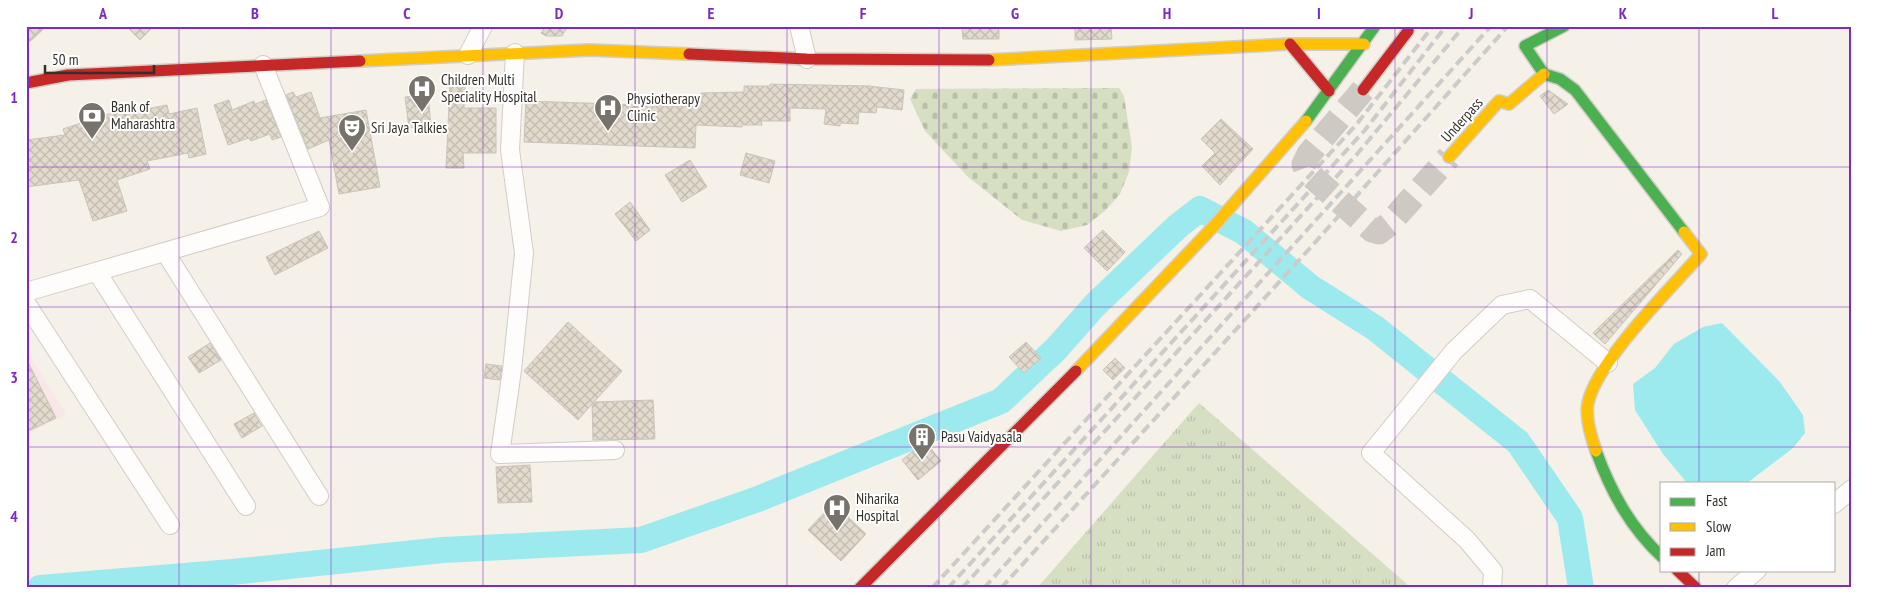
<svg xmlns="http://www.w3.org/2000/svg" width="1878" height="614" font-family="'PT Sans Narrow',sans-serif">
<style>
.industrial{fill:#f8e7e6}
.grass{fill:url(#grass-tufts)}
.cemetery{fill:url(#cemetery-stones)}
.water{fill:#9deaee}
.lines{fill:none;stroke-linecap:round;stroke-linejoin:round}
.river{stroke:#9deaee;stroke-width:26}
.building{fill:url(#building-cross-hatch);stroke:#c8c4be}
.secondary-tunnel{stroke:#cec9c2;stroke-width:25;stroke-dasharray:25 12;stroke-linecap:butt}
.street-casing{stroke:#d1cdc7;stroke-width:20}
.fast-casing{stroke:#d1cdc7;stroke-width:14}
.slow-casing{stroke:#d1cdc7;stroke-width:14}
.jam-casing{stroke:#d1cdc7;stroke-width:14}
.street{stroke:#fefdfc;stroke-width:18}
.fast{stroke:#4caf50;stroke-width:11}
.slow{stroke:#ffc107;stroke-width:11}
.jam{stroke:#c62828;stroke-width:11}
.rail{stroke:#cbcbc9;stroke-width:4;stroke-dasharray:10 5;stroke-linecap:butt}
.grid{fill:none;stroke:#7b2cbf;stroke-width:1;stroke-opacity:0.55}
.labels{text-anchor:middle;stroke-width:4;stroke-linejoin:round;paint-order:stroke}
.poi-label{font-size:15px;fill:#332f2a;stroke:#fff;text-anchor:start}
.street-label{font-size:15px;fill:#332f2a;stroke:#fff}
.neatline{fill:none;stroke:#7b2cbf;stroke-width:2}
.grid-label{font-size:16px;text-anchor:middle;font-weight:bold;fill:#7b2cbf}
</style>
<defs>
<pattern id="grass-tufts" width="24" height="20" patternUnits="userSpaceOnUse" patternTransform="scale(1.25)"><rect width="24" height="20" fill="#d7dfc3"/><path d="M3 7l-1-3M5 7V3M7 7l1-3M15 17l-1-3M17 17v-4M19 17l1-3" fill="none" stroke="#b9c0a8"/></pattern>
<pattern id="cemetery-stones" width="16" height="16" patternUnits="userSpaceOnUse" patternTransform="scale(1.25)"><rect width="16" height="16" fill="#d7dfc3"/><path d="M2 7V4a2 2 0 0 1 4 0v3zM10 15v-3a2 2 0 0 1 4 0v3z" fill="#b9c0a8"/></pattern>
<pattern id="building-cross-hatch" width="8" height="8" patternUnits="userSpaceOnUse" patternTransform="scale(1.25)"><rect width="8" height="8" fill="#e2dacc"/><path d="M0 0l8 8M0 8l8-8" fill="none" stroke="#c2bbaf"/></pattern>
</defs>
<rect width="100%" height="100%" fill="#f5f0e8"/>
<path class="industrial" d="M26 350 66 414 26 435Z"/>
<path class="grass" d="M1199 403 1407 584 1404 588H1037Z"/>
<path class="cemetery" d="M1119 88 1124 96 1132 147 1129 172 1120 194 1105 211 1087 225 1061 231 1022 220 968 177 925 131 910 99 916 89Z"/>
<path class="water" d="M1722 323 1780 382 1803 415 1805 433 1793 448 1747 483H1687L1663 454 1635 410 1633 384 1655 368 1674 344 1703 327Z"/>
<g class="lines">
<path class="river" d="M40 588 232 572 443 550 641 540 758 499 1001 401 1056 349 1095 305 1178 226 1200 209 1244 232 1310 287 1375 328 1518 442 1570 518 1581 588"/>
</g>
<path class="building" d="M26 26H47L26 45Z
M126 26H154L140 40Z
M546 26H568L562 36H546L541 33Z
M962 26H999V39H963Z
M1075 26H1111L1112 39 1075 40Z
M450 83 465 84 464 108H496V153H463L464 168H446Z
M770 84 869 86 904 90 902 110 877 107 876 113 859 112 858 124 840 123V126L824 124 826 109 790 108V121H761L762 125H742V127L696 125 695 148 524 142 526 101 701 107V93L744 92V86H770Z
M1548 90 1568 104 1554 114 1540 96Z
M293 92 296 97 311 92 320 118 366 110 380 187 339 194 329 140 308 149 286 95Z
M428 95 431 125 409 128 405 97Z
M229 100 232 110 254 101 255 104 266 100 281 137 272 140 270 134 251 141 249 138 228 145 214 105Z
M167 105 169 114 197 108 206 154 189 158 188 153 147 161 150 169 117 180 127 211 93 221 79 180 26 187V140L65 135 63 129 130 107 132 112Z
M1221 119 1253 149 1220 185 1202 166 1215 153 1201 139Z
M746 153 775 161 769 183 740 175Z
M690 160 707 187 682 202 665 175Z
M630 202 650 230 636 241 615 214Z
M1103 230 1125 252 1107 271 1084 248Z
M319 231 328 248 275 275 266 257Z
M1678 250 1682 254 1605 344 1593 333Z
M568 322 622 371 594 402 653 400 655 439 593 440 592 404 578 420 524 371Z
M1026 342 1041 358 1024 373 1009 357Z
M210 343 221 360 199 373 188 357Z
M26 358 56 418 26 432Z
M1115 358 1125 368 1113 380 1103 370Z
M486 364 502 366 500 380 484 378Z
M254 413 262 426 242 438 234 424Z
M925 441 941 461 918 480 902 460Z
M530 465 532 502 498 503 496 467Z
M833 503 866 534 841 561 808 530Z"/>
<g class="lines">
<path class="secondary-tunnel" d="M1363 90 1309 154 1304 164 1307 172 1372 230 1379 232 1389 224 1449 157"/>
<defs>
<path id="street" d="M799 26 807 59
M515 53 510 150 524 253 512 370 500 454 615 450
M468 55 483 26
M165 252 319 496
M97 272 246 506
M26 292 320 207 263 65
M26 303 170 525
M1834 504 1852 489
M1492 588 1493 571 1467 540 1371 453 1454 351 1502 305 1530 299 1608 363
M1736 588 1757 570"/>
<path id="fast" d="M1564 26 1525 46 1544 74 1560 79 1575 90 1684 232
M1306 121 1375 26
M1596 451C1611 492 1630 527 1662 557"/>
<path id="slow" d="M989 60 1290 44H1364
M360 61 589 50 689 54
M1449 157 1499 101 1509 104 1544 74
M1076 371 1214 226 1306 121
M1596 451C1591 437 1585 418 1588 403 1597 361 1671 288 1701 254L1684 232"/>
<path id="jam" d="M1290 44 1329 91
M689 54 807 59 989 60
M26 83 68 75 360 61
M1363 90 1408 31V26
M1677 570 1696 588
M860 588 1076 371"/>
</defs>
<use href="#street" class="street-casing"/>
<use href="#fast" class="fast-casing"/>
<use href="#slow" class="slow-casing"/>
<use href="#jam" class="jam-casing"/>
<use href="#street" class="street"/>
<use href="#fast" class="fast"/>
<use href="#slow" class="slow"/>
<use href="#jam" class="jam"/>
<path class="rail" d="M932 588 1356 125 1433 26
M948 588 1365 130 1446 26
M962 588 1358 153 1464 26
M984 588 1491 26
M1001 588 1311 247 1508 26"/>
</g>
<path class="grid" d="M179 26V588M331 26V588M483 26V588M635 26V588M787 26V588M939 26V588M1091 26V588M1243 26V588M1395 26V588M1547 26V588M1699 26V483M26 167H1852M26 307H1852M26 447H1852M1699 570V588"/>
<defs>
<symbol id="hospital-pin" viewBox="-11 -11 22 30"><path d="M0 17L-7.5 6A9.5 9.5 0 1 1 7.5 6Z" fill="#77736c" stroke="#fff"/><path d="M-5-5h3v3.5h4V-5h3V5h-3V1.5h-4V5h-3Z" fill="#fff"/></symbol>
<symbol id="bank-pin" viewBox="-11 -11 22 30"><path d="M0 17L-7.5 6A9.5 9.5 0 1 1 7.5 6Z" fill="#77736c" stroke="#fff"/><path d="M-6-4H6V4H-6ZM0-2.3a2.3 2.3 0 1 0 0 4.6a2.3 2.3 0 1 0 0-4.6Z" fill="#fff"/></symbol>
<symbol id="theatre-pin" viewBox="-11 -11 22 30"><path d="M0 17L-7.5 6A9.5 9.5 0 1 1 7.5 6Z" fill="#77736c" stroke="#fff"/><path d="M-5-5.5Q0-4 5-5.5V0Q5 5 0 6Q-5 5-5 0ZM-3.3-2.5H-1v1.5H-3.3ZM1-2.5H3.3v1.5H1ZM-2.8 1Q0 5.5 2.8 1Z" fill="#fff"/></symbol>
<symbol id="building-pin" viewBox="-11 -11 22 30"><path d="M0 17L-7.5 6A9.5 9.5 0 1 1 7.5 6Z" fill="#77736c" stroke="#fff"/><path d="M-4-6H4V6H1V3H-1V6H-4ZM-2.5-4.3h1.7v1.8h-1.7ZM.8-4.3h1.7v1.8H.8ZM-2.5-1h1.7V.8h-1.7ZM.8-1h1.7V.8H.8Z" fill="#fff"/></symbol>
</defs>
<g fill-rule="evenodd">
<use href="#hospital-pin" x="406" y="73" width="32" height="43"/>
<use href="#hospital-pin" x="592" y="92" width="32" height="43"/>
<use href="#bank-pin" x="76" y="100" width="32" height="43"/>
<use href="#theatre-pin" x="336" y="112" width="32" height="43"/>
<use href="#building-pin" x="906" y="421" width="32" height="43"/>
<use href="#hospital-pin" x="821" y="492" width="32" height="43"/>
</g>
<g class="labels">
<g class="poi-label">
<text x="441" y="85">Children Multi<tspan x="441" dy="17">Speciality Hospital</tspan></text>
<text x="627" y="104">Physiotherapy<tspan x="627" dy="17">Clinic</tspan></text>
<text x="111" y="112">Bank of<tspan x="111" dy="17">Maharashtra</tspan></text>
<text x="371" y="133">Sri Jaya Talkies</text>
<text x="941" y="442">Pasu Vaidyasala</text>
<text x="856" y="504">Niharika<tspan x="856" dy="17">Hospital</tspan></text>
</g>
<g class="street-label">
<text transform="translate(1462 120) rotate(-48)" y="5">Underpass</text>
</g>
</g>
<rect width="1878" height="614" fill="none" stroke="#ffffff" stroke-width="55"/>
<rect x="1660" y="482" width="175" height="90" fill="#ffffff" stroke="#adacaa"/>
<rect x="1670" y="498" width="25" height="8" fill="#4caf50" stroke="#adacaa"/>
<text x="1706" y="506" font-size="15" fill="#332f2a">Fast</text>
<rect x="1670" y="523" width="25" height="8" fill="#ffc107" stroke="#adacaa"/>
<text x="1706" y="532" font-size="15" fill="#332f2a">Slow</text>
<rect x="1670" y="548" width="25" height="8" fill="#c62828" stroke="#adacaa"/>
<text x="1706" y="556" font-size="15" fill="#332f2a">Jam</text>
<path d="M45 65v8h109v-8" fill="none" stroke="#332f2a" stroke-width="2.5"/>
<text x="52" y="65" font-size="15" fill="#332f2a" stroke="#ffffff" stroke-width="4" paint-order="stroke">50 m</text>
<rect x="28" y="28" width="1822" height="558" class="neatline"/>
<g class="grid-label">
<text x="103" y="19">A</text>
<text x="255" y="19">B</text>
<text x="407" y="19">C</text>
<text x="559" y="19">D</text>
<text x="711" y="19">E</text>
<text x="863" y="19">F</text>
<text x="1015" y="19">G</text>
<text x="1167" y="19">H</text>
<text x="1319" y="19">I</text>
<text x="1471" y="19">J</text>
<text x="1623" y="19">K</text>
<text x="1775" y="19">L</text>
<text x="14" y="103">1</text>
<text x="14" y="243">2</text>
<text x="14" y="383">3</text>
<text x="14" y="522">4</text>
</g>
</svg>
